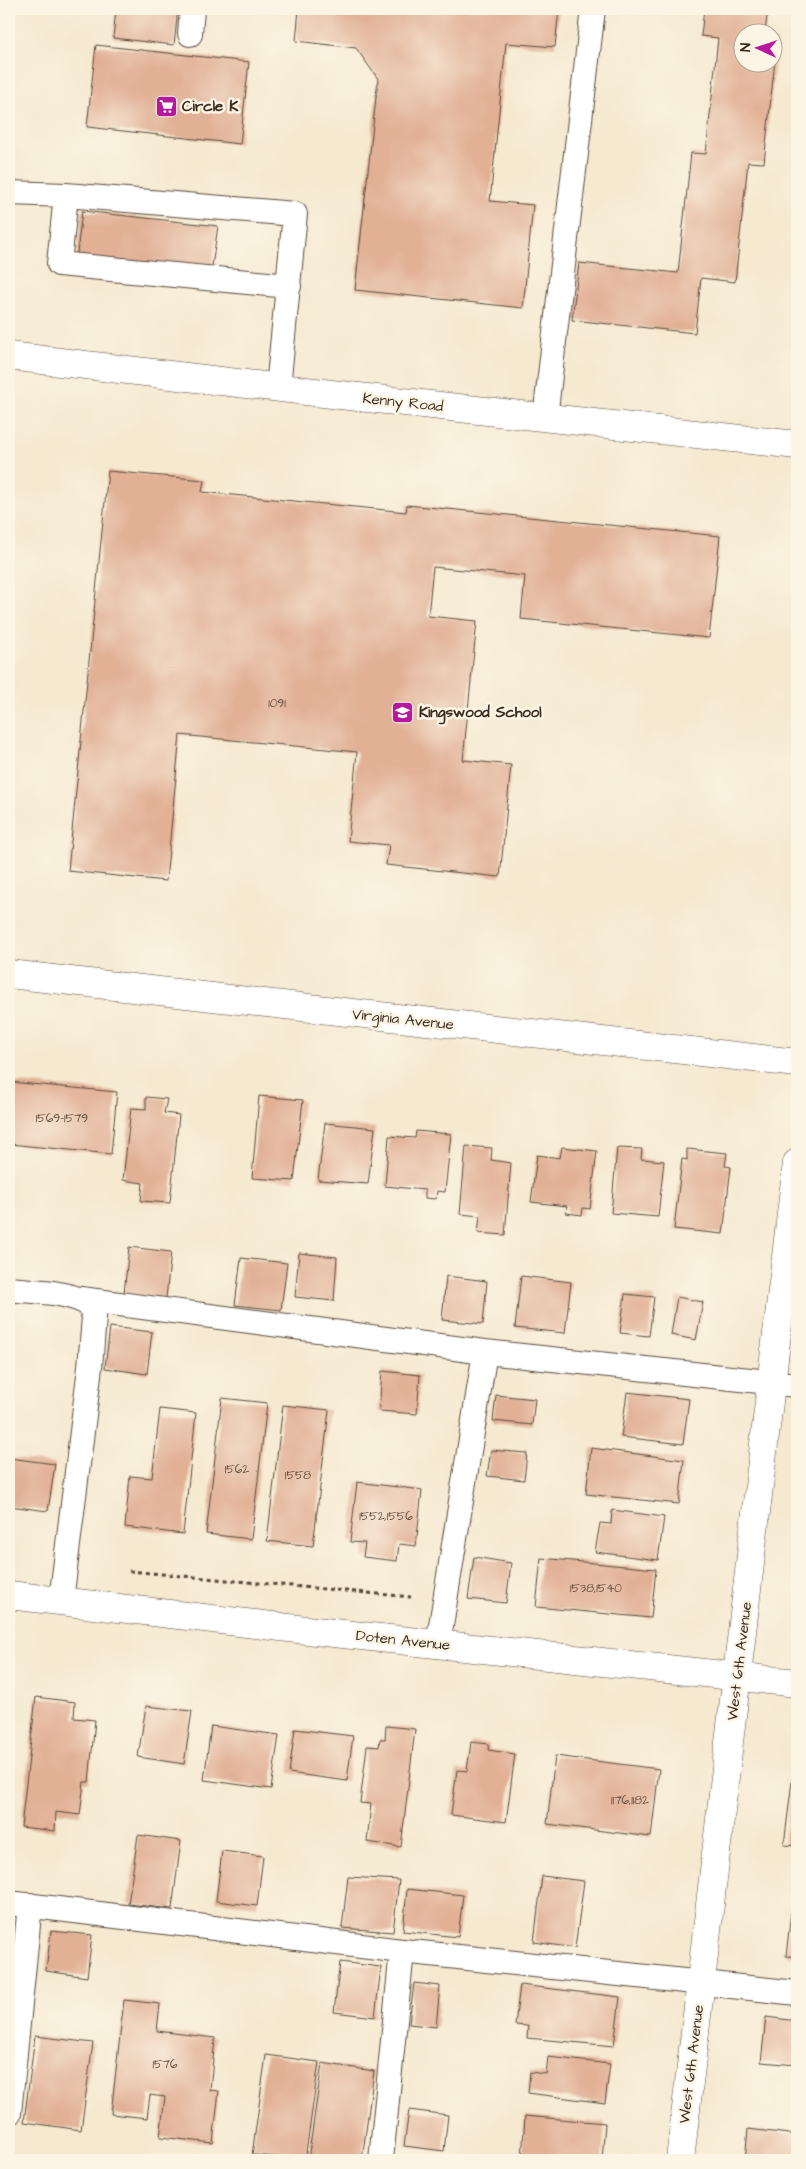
<svg xmlns="http://www.w3.org/2000/svg" width="806" height="2169" font-family="'Architects Daughter',sans-serif">
<style>
.building{fill:#e1b095}
.lines{fill:none;stroke-linecap:round;stroke-linejoin:round}
.service-casing{stroke:#574739;stroke-width:26}
.minor-casing{stroke:#574739;stroke-width:29}
.tertiary-casing{stroke:#574739;stroke-width:29}
.path{stroke:#574739;stroke-width:3;stroke-dasharray:4 4;stroke-linecap:butt}
.service{stroke:#fff;stroke-width:24}
.minor{stroke:#fff;stroke-width:28}
.tertiary{stroke:#fff;stroke-width:28}
.labels{text-anchor:middle;stroke-width:5;stroke-linejoin:round;paint-order:stroke}
.number-label{font-size:12px;fill:#644c3c}
.poi-label{font-size:15px;font-weight:bold;fill:#3b2a1e;stroke:#fcf5e5;text-anchor:start}
.street-label{font-size:15px;fill:#3b2a1e;stroke:#fcf5e5}
</style>
<rect width="100%" height="100%" fill="#fcf5e5"/>
<filter id="ink" filterUnits="userSpaceOnUse"><feTurbulence type="fractalNoise" baseFrequency=".02" numOctaves="2"/><feDisplacementMap in="SourceGraphic" scale="10" xChannelSelector="R" yChannelSelector="G"/><feConvolveMatrix kernelMatrix="1 2 1 2 8 2 1 2 1" color-interpolation-filters="sRGB"/></filter>
<filter id="wash" filterUnits="userSpaceOnUse"><feTurbulence type="fractalNoise" baseFrequency=".0096" numOctaves="4" result="noise"/><feDisplacementMap in="SourceGraphic" scale="20" xChannelSelector="R" yChannelSelector="G"/><feGaussianBlur stdDeviation="1.12" result="paint"/><feColorMatrix in="noise" values="0 0 0 0 0 0 0 0 0 0 0 0 0 0 0 0 0 1.4 0 .05"/><feComposite in="paint" operator="in"/></filter>
<g filter="url(#wash)">
<rect width="100%" height="100%" fill="#f5e9d0"/>
<g id="blocks">
<path class="building" d="M116 9H178L174 45 113 38Z
M299 9H559L555 47 506 43 490 201 533 205 523 308 355 290 378 79 356 48 296 41Z
M704 9H768L765 32H744V62H774V40L777 41 764 163 748 162 735 282 701 278 695 333 572 320 579 263 678 273 691 153 706 154 718 38 701 36Z
M96 45 249 62 240 144 87 127Z
M82 211 218 226 211 273 76 261Z
M108 471 204 480 202 492 406 512 407 505 720 536 709 638 521 619 525 576 433 567 428 616 477 621 463 760 511 765 500 877 386 865 389 845 348 841 357 752 180 735 166 881 68 871Z
M9 1082 117 1092 111 1154 9 1144Z
M259 1096 303 1100 294 1181 252 1178Z
M146 1097 167 1099 164 1113 179 1115 170 1203 141 1201 143 1183 123 1180 131 1108 146 1109Z
M325 1123 375 1128 368 1184 318 1180Z
M416 1131 451 1134 445 1192 437 1191 436 1199 425 1198V1190L385 1186 389 1136 415 1138Z
M466 1146 492 1148 491 1160 511 1163 505 1235 478 1233 480 1216 460 1214Z
M562 1147 597 1151 590 1209 583 1208 582 1215 566 1213 567 1206 531 1202 537 1155 560 1158Z
M617 1148 642 1149 641 1159 664 1161 658 1217 611 1213Z
M687 1149 727 1153 725 1166 731 1167 723 1234 674 1229 682 1159 687 1160Z
M129 1247 171 1252 166 1298 124 1293Z
M299 1253 337 1257 334 1301 295 1297Z
M241 1258 287 1263 281 1310 235 1305Z
M446 1276 487 1281 483 1324 442 1320Z
M521 1276 571 1282 565 1333 515 1328Z
M625 1294 654 1297 649 1336 620 1333Z
M677 1297 703 1302 696 1340 671 1335Z
M110 1327 152 1332 147 1374 105 1368Z
M382 1371 420 1375 417 1414 379 1411Z
M627 1392 689 1399 683 1444 621 1437Z
M496 1395 535 1399 532 1425 493 1421Z
M222 1398 267 1403 251 1539 206 1534Z
M283 1405 329 1410 313 1546 267 1541Z
M160 1409 196 1413 183 1534 125 1527 130 1476 152 1478Z
M591 1448 684 1460 679 1504 586 1494Z
M491 1450 527 1453 524 1480 487 1476Z
M9 1458 55 1464 48 1511 9 1506Z
M357 1482 422 1490 416 1546 399 1544 397 1561 363 1557 365 1543 350 1542Z
M612 1510 664 1517 658 1560 595 1552 600 1523 611 1524Z
M474 1557 511 1563 506 1603 468 1599Z
M541 1558 656 1569 651 1618 536 1607Z
M36 1697 75 1702 74 1718 95 1720 89 1782H84L80 1815 56 1812 55 1831 21 1827Z
M146 1706 192 1711 184 1764 138 1757Z
M211 1726 279 1735 271 1789 204 1780Z
M386 1726 415 1729 401 1847 367 1842 371 1804 360 1803 367 1746 379 1747 380 1739H385Z
M295 1729 353 1736 347 1781 289 1773Z
M471 1742 489 1744 488 1750 515 1754 506 1822 451 1815 457 1770 467 1771Z
M555 1756 659 1769 651 1837 547 1824Z
M793 1773 797 1774V1846L784 1845Z
M138 1835 181 1841 172 1909 128 1904Z
M222 1851 263 1856 257 1906 216 1901Z
M542 1876 584 1881 575 1948 534 1942Z
M348 1877 399 1880 393 1932 342 1928Z
M407 1889 463 1895 458 1937 403 1931Z
M791 1912 797 1913V1957L786 1956Z
M51 1931 92 1935 87 1977 46 1971Z
M340 1962 381 1967 375 2017 334 2012Z
M414 1983 440 1986 436 2027 409 2024Z
M520 1985 620 1997 614 2046 527 2038 528 2026 515 2025Z
M124 2000 160 2004 157 2031 215 2038 210 2090 219 2091 213 2143 160 2137 165 2097 150 2095 147 2118 111 2114Z
M766 2017 797 2021V2065L761 2062Z
M35 2036 93 2043 81 2130 24 2122Z
M266 2055 319 2062 305 2160 252 2155Z
M548 2057 610 2064 605 2103 528 2093 530 2072 546 2074Z
M322 2063 374 2071 362 2160H308Z
M409 2110 448 2115 444 2151 404 2146Z
M525 2116 605 2123 602 2160H560L522 2157Z
M748 2129 797 2135V2160H745Z"/>
</g>
</g>
<g filter="url(#ink)">
<use href="#blocks" fill-opacity="0" stroke="#574739" stroke-width="1"/>
<g class="lines">
<defs>
<path id="service" d="M190 34 192 9
M9 193 66 195 295 214 278 388
M66 195 59 264 289 286
M545 418 593 9
M9 1289C36 1292 67 1291 90 1305L94 1317 90 1367 61 1601
M81 1299 485 1352 797 1385
M438 1644 485 1352
M9 1903 402 1951 797 1993
M9 2113 30 1905
M381 2160 402 1951"/>
<path id="minor" d="M9 974 797 1063
M9 1595 306 1630 797 1683
M680 2160 797 1163"/>
<path id="tertiary" d="M9 356 340 395 797 445"/>
</defs>
<use href="#service" class="service-casing"/>
<use href="#minor" class="minor-casing"/>
<use href="#tertiary" class="tertiary-casing"/>
<path class="path" d="M129 1571 411 1597"/>
<use href="#service" class="service"/>
<use href="#minor" class="minor"/>
<use href="#tertiary" class="tertiary"/>
</g>
</g>
<defs>
<symbol id="supermarket-square" viewBox="-11 -11 22 22"><rect x="-9" y="-9" width="18" height="18" rx="4" fill="#b5179e" stroke="#fcf5e5"/><path d="M-6-5.5h2.5l.6 2H6L4.5 2H-2.5L-4.4-4H-6ZM-1.5 3.2a1.3 1.3 0 1 0 .1 0ZM3 3.2a1.3 1.3 0 1 0 .1 0Z" fill="#fff"/></symbol>
<symbol id="school-square" viewBox="-11 -11 22 22"><rect x="-9" y="-9" width="18" height="18" rx="4" fill="#b5179e" stroke="#fcf5e5"/><path d="M0-5L7-2L0 1L-7-2ZM-4 1L0 2.5L4 1V4Q0 6-4 4Z" fill="#fff"/></symbol>
</defs>
<g fill-rule="evenodd">
<use href="#supermarket-square" x="154" y="94" width="25" height="25"/>
<use href="#school-square" x="390" y="700" width="25" height="25"/>
</g>
<g class="labels">
<g class="number-label">
<text x="277" y="707">1091</text>
<text x="62" y="1122">1569-1579</text>
<text x="237" y="1473">1562</text>
<text x="298" y="1479">1558</text>
<text x="386" y="1520">1552,1556</text>
<text x="596" y="1592">1538,1540</text>
<text x="630" y="1804">1176,1182</text>
<text x="165" y="2068">1576</text>
</g>
<g class="poi-label">
<text x="182" y="111">Circle K</text>
<text x="419" y="717">Kingswood School</text>
</g>
<g class="street-label">
<text transform="translate(403 402) rotate(6)" y="5">Kenny Road</text>
<text transform="translate(403 1019) rotate(6)" y="5">Virginia Avenue</text>
<text transform="translate(403 1640) rotate(6)" y="5">Doten Avenue</text>
<text transform="translate(739 1661) rotate(-83)" y="5">West 6th Avenue</text>
<text transform="translate(691 2064) rotate(-83)" y="5">West 6th Avenue</text>
</g>
</g>
<rect width="806" height="2169" fill="none" stroke="#fcf5e5" stroke-width="30"/>
<g transform="translate(758 48) rotate(273)"><circle r="24" fill="#fcf5e5" stroke="#afa495"/>
<path d="M0-4L9 19L0 12L-9 19Z" fill="#b5179e"/>
<text y="-8" font-size="14" font-weight="bold" text-anchor="middle" fill="#3b2a1e">N</text>
</g>
</svg>
